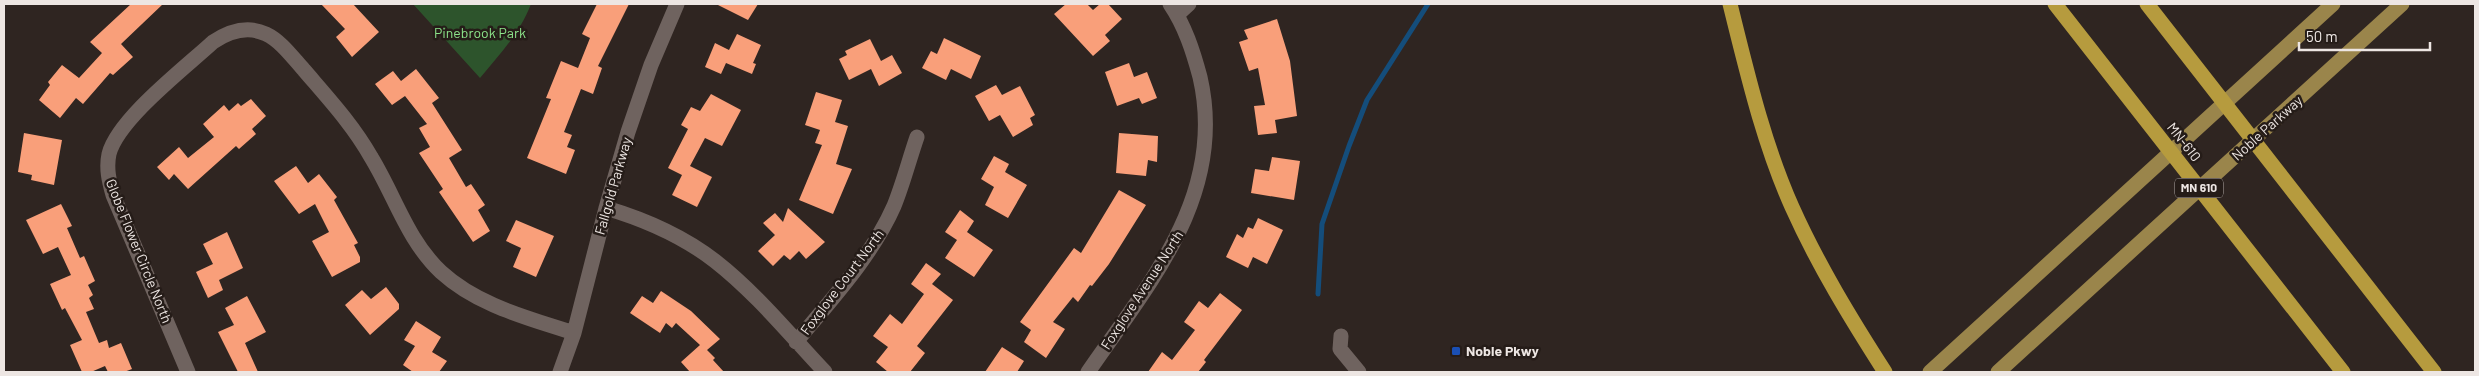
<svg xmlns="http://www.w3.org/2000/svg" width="2479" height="376" font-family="Barlow,sans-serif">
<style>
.green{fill:#2d542c}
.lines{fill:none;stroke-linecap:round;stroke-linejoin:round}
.stream{stroke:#144d7b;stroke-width:5}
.building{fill:#f99f7a}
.minor{stroke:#6f635f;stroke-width:15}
.major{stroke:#9a854b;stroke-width:15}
.highway{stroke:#b69b3e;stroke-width:15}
.transit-dot{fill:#1a4fb4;stroke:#251c18;stroke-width:2}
.labels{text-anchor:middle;stroke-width:5;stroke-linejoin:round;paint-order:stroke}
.shield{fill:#251c18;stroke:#b1a9a6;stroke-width:1}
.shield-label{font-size:12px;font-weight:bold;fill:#ede6e3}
.park-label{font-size:14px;fill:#8ce48a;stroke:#251c18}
.street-label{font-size:14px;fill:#ede6e3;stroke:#251c18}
.poi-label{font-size:14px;font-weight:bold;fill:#ede6e3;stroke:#251c18;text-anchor:start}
</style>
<rect width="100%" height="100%" fill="#2f2521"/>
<path class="green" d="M413 4H531C520 33 500 54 480 78Z"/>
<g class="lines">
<path class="stream" d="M1318 294 1322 224 1349 146 1367 100 1428 4"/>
</g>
<path class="building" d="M131 4H163L121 44 133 57 113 75 110 73 83 104 76 98 60 118 39 100 50 85 48 82 62 65 79 78 102 53 90 42Z
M321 4H353L379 32 352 57 336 37 345 29Z
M597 4H629L598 66 602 68 593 94 581 89 564 132 572 135 567 147 575 150 566 174 527 158 551 99 546 98 561 61 578 68 590 38 582 34Z
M716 4H758L748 20Z
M1066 4H1087L1093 10 1100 4H1108L1122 19 1105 35 1110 41 1093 56 1054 14Z
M1277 19 1290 61 1297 116 1275 120 1277 133 1258 135 1254 106 1265 105 1258 68 1249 71 1239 42 1248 39 1244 30Z
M737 34 761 45 753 63 756 64 752 74 726 63 721 74 705 67 715 43 729 50Z
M944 38 981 56 971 79 951 69 946 80 922 68 931 51 937 54Z
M870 39 881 61 892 55 902 73 879 86 871 69 849 80 839 59 847 55 845 51Z
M1129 63 1134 77 1147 72 1157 98 1142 104 1139 98 1117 106 1105 72Z
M416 69 439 98 432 103 462 150 449 158 466 187 471 184 485 205 478 210 490 231 473 242 439 192 443 189 419 153 430 147 419 128 427 124 405 96 392 105 375 84 393 71 401 81Z
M996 85 1002 95 1020 86 1035 115 1030 118 1033 125 1013 137 1000 115 989 121 975 96Z
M816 92 842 100 835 122 848 126 836 164 852 169 833 214 799 200 822 145 815 143 820 130 805 125Z
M711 94 741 110 722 146 705 138 690 166 712 177 697 207 672 195 682 175 668 168 688 129 681 125 691 107 700 111Z
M251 99 266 116 252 129 256 134 239 149 236 146 188 189 174 174 169 180 157 167 179 147 188 158 214 137 203 124 224 105 229 111 238 103 241 106Z
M24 133 62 140 54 185 31 180 32 175 18 172Z
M1119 133 1158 136 1157 162 1148 160 1146 176 1116 173Z
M994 156 1009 164 1005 172 1027 185 1008 218 985 205 994 187 981 179Z
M1272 157 1300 161 1294 200 1251 193 1255 169 1269 171Z
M296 166 308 183 319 174 337 197 334 200 358 243 354 245 360 257V262L332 277 312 241 329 232 315 204 299 214 274 181Z
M1119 190 1146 205 1109 264 1092 286 1090 285 1078 302 1073 297 1053 322 1065 329 1046 358 1024 342 1031 330 1020 322 1074 248 1081 253Z
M61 204 72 226 67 228 80 258 84 256 95 281 88 285 93 295 89 298 94 309 86 312 99 343 107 340 109 348 121 343 132 369 124 372H108L105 366 91 372H82L70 345 82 340 65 308 62 310 50 284 71 275 58 247 43 254 26 220Z
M788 208 825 242 806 259 799 251 790 260 784 255 773 266 758 251 775 235 763 223 775 213 783 222Z
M960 210 974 221 967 232 993 250 974 277 945 258 957 240 945 232Z
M1258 218 1283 230 1267 264 1253 257 1248 268 1226 257 1237 234 1243 238 1248 227 1253 229Z
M516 220 554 236 536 277 513 267 521 248 506 241Z
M227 232 243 268 219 280 223 290 208 298 196 272 213 264 203 244Z
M926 263 941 274 932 284 953 300 917 346 925 353 910 372H888L876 362 888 347 873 336 890 314 902 324 924 294 911 284Z
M386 287 399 304V309L370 335 345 305 362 290 371 299Z
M661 291 691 311 720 339 707 350 715 358 713 360 724 372H690L681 362 700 345 676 323 672 328 666 323 660 333 630 313 642 296 653 303Z
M1220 293 1242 310 1204 360 1206 362 1198 372H1148L1162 352 1172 360 1195 330 1184 322 1199 301 1208 308Z
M247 296 266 332 245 343 258 372H238L218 332 234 325 225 308Z
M416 321 441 337 432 352 447 361 439 372H413L403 365 415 346 404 340Z
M1002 347 1024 361 1017 372H985Z"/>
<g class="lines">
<path class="minor" d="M1177 15 1189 4
M606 208C643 219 684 237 715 261 756 293 790 335 825 372
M1341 336 1340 349 1359 372
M796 342C831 300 872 256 894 206 903 184 909 160 917 137
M188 372 113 195C109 181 106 168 109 154 118 119 186 67 213 42 228 32 247 25 266 34 281 41 293 58 304 70 328 98 353 125 371 157 395 196 407 240 441 272 478 306 529 318 574 333
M560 372 574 333 606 208 628 132 651 65 677 4
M1088 372C1150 282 1227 194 1200 77 1193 51 1185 26 1170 4"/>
<path class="major" d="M1930 372 2333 4
M1998 372 2402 4"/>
<path class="highway" d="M1730 4C1747 72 1763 142 1792 207 1818 265 1851 319 1885 372
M2055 4 2343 372
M2147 4 2434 372"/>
</g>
<rect class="transit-dot" x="1451" y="346" width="10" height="10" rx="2.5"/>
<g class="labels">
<rect class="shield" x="2175" y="178.5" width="48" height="19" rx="4"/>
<g class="shield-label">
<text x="2199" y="192">MN 610</text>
</g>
<g class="park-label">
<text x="480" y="38">Pinebrook Park</text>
</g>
<g class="street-label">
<text transform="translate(2267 128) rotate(-42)" y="5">Noble Parkway</text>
<text transform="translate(2184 142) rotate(52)" y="5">MN-610</text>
<text transform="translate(613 186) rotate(-74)" y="5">Fallgold Parkway</text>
<text transform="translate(139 251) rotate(68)" y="5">Globe Flower Circle North</text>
<text transform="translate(842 282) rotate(-53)" y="5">Foxglove Court North</text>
<text transform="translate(1142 290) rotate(-57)" y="5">Foxglove Avenue North</text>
</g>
<g class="poi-label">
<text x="1466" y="356">Noble Pkwy</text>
</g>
</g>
<rect width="2479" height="376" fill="none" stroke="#ede6e3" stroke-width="10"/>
<path d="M2299 42v8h131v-8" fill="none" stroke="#ede6e3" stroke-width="2.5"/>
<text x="2306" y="42" font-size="15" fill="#ede6e3" stroke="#251c18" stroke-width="4" paint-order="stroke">50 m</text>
</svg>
